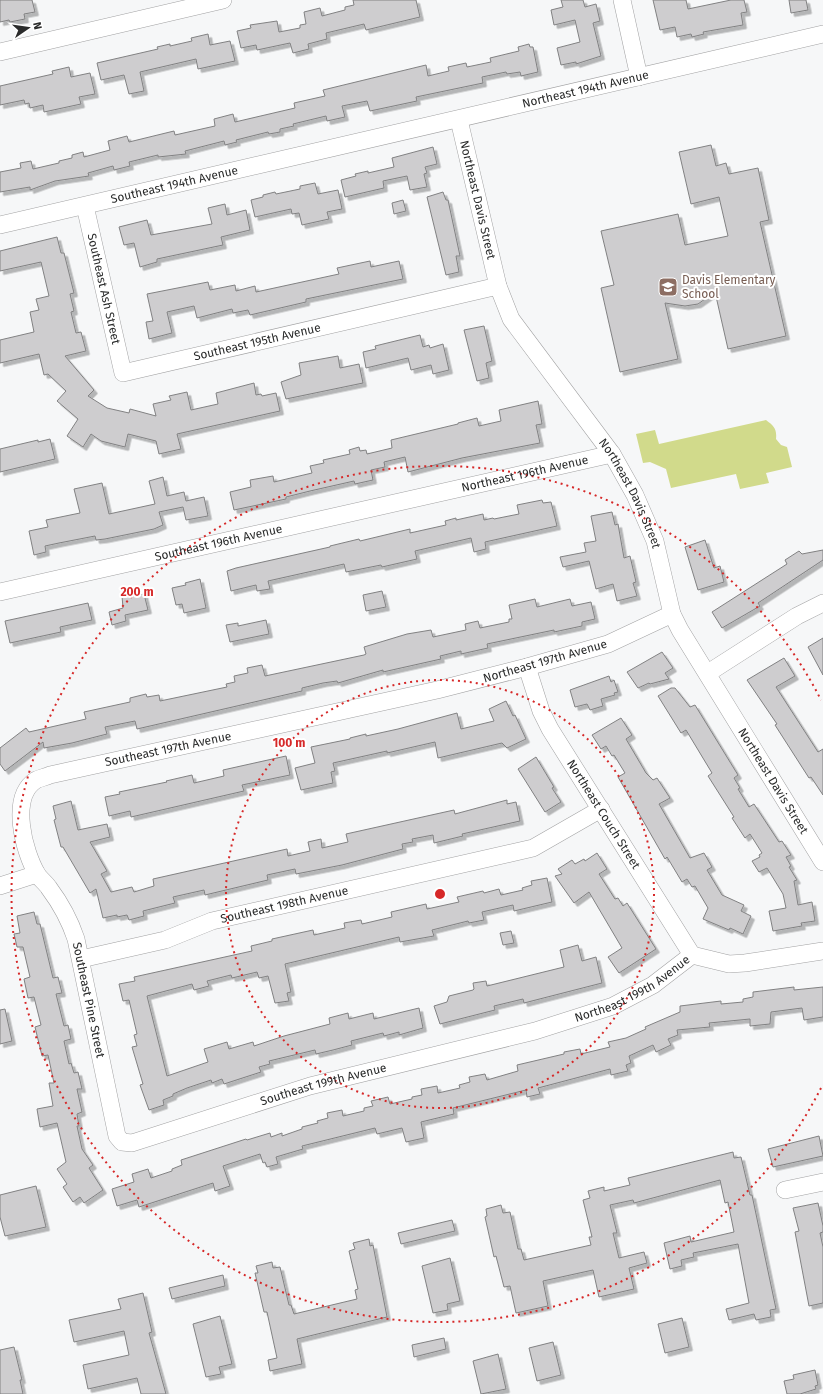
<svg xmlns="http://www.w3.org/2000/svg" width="823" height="1394" font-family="'Fira Sans',sans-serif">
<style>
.green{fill:#d1da8b}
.building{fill:#cecdcf;stroke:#818182;filter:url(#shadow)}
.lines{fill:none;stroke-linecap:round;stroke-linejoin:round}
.minor-casing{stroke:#a2a2a3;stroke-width:18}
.minor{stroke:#fff;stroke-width:17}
.ring{fill:none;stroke:#d62828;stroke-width:2;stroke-dasharray:2 4}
.labels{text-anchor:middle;stroke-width:4;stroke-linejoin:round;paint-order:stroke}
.street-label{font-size:12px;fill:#2a2b2b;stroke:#fff}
.education-label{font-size:12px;fill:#785e54;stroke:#fff;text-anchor:start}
.centre{fill:#d62828;stroke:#fff;stroke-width:2}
.ring-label{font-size:12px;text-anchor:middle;font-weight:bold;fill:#d62828;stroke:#fff;stroke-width:4;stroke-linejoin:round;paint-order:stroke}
</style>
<defs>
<filter id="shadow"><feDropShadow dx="3.5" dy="3.5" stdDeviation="0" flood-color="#0004"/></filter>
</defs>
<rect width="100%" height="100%" fill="#f6f7f8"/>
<path class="green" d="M766 420C774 426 777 429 776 439L781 445 787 447 792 467 766 473 769 483 740 489 736 474 671 488 666 469 650 462 643 463 636 434 655 430 659 444Z"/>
<path class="building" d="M0 0H32L35 12 24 14 25 19 10 22 9 20 0 22Z
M353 0H416L420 17 366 30 364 24 326 33 327 39 308 44 309 49 293 53 290 43 257 50 256 45 241 48 237 31 251 28 250 25 277 21 279 32 300 28V25L306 24 304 12 320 8 322 16 345 10V7L354 5Z
M561 0H583L585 7 596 4 600 21 593 23 601 56 576 64V62L561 65 557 48 580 42 575 20 554 25 551 10 563 7Z
M653 0H686L688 9 731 0H744L747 12 741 13 743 25 703 32 704 34 692 37 691 34 677 37 675 27 660 30Z
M789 0H806L808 10 791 13Z
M208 34 210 45 230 41 235 61 198 69 196 59 140 72 144 91 129 94 124 75 101 80 97 63 158 49 157 47 170 44V46L192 41 191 38Z
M529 44 530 47H533L538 72 521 76 520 72 507 74 506 72 482 77 483 83 416 97 417 101 370 111 367 101 342 106 345 117 327 121 326 116 293 124 294 126 280 129V132L269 134 268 132 236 140 237 142 225 145 224 141 185 151 186 154 158 157V155L129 162 130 166 114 170 113 166 88 173 89 176 55 181 30 190V187L0 192V172L21 168 20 163 31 161 33 169 59 163V161L72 158V155L83 152 84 157 110 150 108 141 127 136 129 142 174 131 175 135 215 126 214 119 233 114 235 122 295 108 294 103 325 96 323 90 426 65 428 76 449 71 448 67 466 63 467 67 491 62 490 58 519 51 518 47Z
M69 67 71 77 90 73 95 94 79 97 81 104 44 112 43 105 30 108 29 103 25 104 24 100 0 105V86L53 74 52 71Z
M711 145 716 166 726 163 729 174 758 168 769 220 760 222 786 336 728 349 715 292 698 304 685 306 665 303 678 359 620 372 601 288 614 285 601 231 678 214 685 245 728 236 719 197 691 204 679 152Z
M433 147 437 164 425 167 427 173 424 174 427 187 410 190 407 176 383 181 384 188 345 197 341 180 356 176 355 174 368 171V173L394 167 392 158Z
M315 183 318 194 338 190 342 209 327 212 329 219 302 225 299 213 292 214 291 209 255 217 251 200 263 197V195L275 192 276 194 300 189V186Z
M443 192 446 200H448L460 256H456L459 272 446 275 427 197Z
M403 200 406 211 394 214 392 203Z
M225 204 227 215 246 210 250 230 221 237 223 245 157 259V262L140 267 134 243 124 245 119 227 147 220 151 235 212 224 208 208Z
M57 237 61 253H64L74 293 70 294 74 311 71 312 76 333 81 332 86 351 65 356 94 390 88 396 107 408 129 413 130 409 156 416 153 404 171 400 169 396 187 392 191 410 218 404 216 393 254 383 256 395 261 394 262 396 276 393 280 411 177 434 181 449 159 454 156 441 128 434 125 447 101 441 91 434 83 447 67 436 78 419 57 401 66 391 48 374 44 375 39 354 0 363V340L34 332 30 312 39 310 36 299 49 296 41 262 0 271V251Z
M370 261 371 267 399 261 403 279 306 299V302L250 315 248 310 233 313 232 309 197 318 194 306 167 312 172 333 149 339 146 322 153 321 147 294 208 282 210 290 235 285 236 291 255 286 256 292 339 274 337 268Z
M484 326 492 361 486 363 489 378 477 381 464 330Z
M420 335 423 347 429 345 430 348 443 344 449 370 433 374 431 365 411 370 408 358 366 368 363 352 376 349 375 346Z
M338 356 340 368 359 364 363 383 286 399 281 382 301 375 299 363Z
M538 401 542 424 536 425 540 443 462 458 408 472 405 457 384 462 385 467 371 470 373 480 355 484 354 481 310 491 286 497V499L234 510 230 492 251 487 250 480 273 476 274 482 312 473 310 466 324 463 323 460 350 454 349 450 359 447 360 451 366 450 367 454 392 448 391 440 458 424V423L477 418 479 426 501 421 499 410Z
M50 439 55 459 0 472V449L38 440V442Z
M163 477 167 496 184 492 186 501 204 497 208 516 186 520 183 507 159 512 163 525 154 529 105 539 96 540 95 536 59 543 45 546 46 552 34 555 29 531 48 527 46 520 80 513 74 489 102 483 109 514 155 504 149 481Z
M542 500 543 503 551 502 557 526 485 542 486 549 474 552 471 538 415 551 417 559 382 567 381 565 346 572 344 564 268 581 270 589 257 591 256 585 231 591 227 571 236 568 330 547V546L359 539 360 541 410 529V533L446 525 445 521 456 518V520L483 514 484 520 493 518 494 519 519 514 517 505Z
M612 512 615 525 618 524 624 558 630 556 636 582 633 583 637 596 617 601 613 584 596 589 589 561 563 567 560 557 586 552 584 543 596 541 591 516Z
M705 540 714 568 720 566 724 582 698 590 685 547Z
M823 550V560L758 603 760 606 722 628 712 612 787 564 785 560 799 551 802 554Z
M200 579 206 608 184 613 182 604 176 605 172 588 186 585 185 583Z
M382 591 386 607 366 611 363 595Z
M132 594 133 596 144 594 148 610 125 615 126 621 112 625 109 612 123 608 122 596Z
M535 599 537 607 570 599 572 606 591 602 595 619 582 622V626L554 632V630L487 644 488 648 461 654V651L440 656 441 659 383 672V670L338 683 337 681 323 683 302 688V691L137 729 135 721 105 727 107 734 72 743 44 748 43 742 5 771 0 764V748L26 728 29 732 86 719 84 712 130 702V698L146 694 147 697 159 695 160 701 227 687 226 684 235 682 234 676 248 673 247 668 262 665 265 676 364 655 366 654 364 647 407 634 431 630 433 637 466 630 465 624 478 621 480 628 509 622V619H512L509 605Z
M88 603 92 620 60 627 61 632 10 643 5 621Z
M266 620 269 634 230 642 226 625 238 623V626Z
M823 638V675L808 647Z
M662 652 673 668 665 673 669 679 650 684 649 683 638 688 627 672Z
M784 658 795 676 776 687 818 752 823 749V795L811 777 809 778 775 725 777 724 747 680Z
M609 676 611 682 614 680 618 692 614 693 615 695 601 699 603 706 590 710 587 704 575 707 570 690Z
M671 688H675L690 707 695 705 738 775 734 778 740 788 738 789 749 807 754 804 779 842 782 841 791 855 786 857 791 866 789 867 797 880 794 881 798 905 812 902 815 921 801 923 802 926 773 931 769 911 786 908 783 894 767 868 759 872 752 861 760 857 759 855 762 853 750 834 745 838 732 818 734 817 708 776 712 773 686 730 681 733 658 696Z
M506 701 513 716 515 715 526 739 507 748 502 743 438 758 435 742 387 753V751L333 763 335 771 331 772 333 783 301 790 295 768 315 763 311 747 350 739V738L366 734V736L398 729 457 713 461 729 494 721 489 709Z
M621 718 632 735 626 739 646 773 653 780 657 778 670 798 659 804 690 858 704 853 712 867 707 870 722 895 744 905 741 911 751 916 743 934 730 928 729 930 703 919 708 908 695 886 692 887 687 879 682 882 667 857 665 859 618 777 625 773 614 755 612 756 606 746 601 749 592 735Z
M286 756 290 775 242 785 244 791 131 817 130 811 109 816 105 797 120 794 119 792 167 782 166 781 192 775 194 783 224 776 223 770Z
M536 757 554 787 552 788 561 802 545 812 518 769Z
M507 800V804L516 802 520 821 462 834 463 836 434 843 433 835 412 839 413 842 402 844 403 849 342 865 296 874 295 869 267 875 268 880 205 895 204 890 173 897 175 903 143 911 144 916 129 920 127 915 117 917V915L103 918 96 889 90 893 63 847H61L54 820 56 819 53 806 71 801 78 830 107 824 110 837 90 842 107 871 101 874 111 892 132 887 134 892 154 886 153 879 287 849 288 856 310 851 308 842 321 839 322 848 348 842 346 834 454 810 455 814Z
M597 853 607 869 599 874 615 899 618 898 623 906 627 903 656 949 619 973 608 957 622 948 589 892 574 903 555 876 562 874 558 869 572 860 575 864 584 859 585 861Z
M547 878 552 902 514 911 513 905 482 912 484 920 469 923 468 921 432 930 434 936 400 942 399 937 285 964 291 992 287 993 289 1001 275 1003 268 976 259 978 257 972 232 978 231 975 207 981 209 986 194 990 192 984 147 996 167 1076 208 1062 204 1049 227 1042 229 1049 253 1042 254 1046 284 1036 330 1024 329 1018 348 1013 349 1019 373 1013 374 1019 419 1008 423 1028 399 1035V1032L384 1036 383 1033 351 1041 352 1045 333 1050 316 1054 315 1050 269 1061 270 1064 259 1067 261 1072 224 1084 222 1079 212 1083 211 1080 187 1088 173 1094V1096L163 1100 164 1105 149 1110 140 1085 143 1084 132 1047 137 1046 134 1035 137 1034 129 1000 123 1001 119 984 135 981 134 977 252 951 251 946 272 941V939L313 930 314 935 345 928 344 923 361 920 362 924 392 917 391 912 426 904 427 909 459 902 457 897 483 891 484 893 499 889 501 895 523 890 522 888 532 885 531 881Z
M34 912 37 924H40L53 978 58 977 62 993 56 994 64 1026 68 1025 71 1039 64 1041 69 1064 71 1063 74 1073 78 1072 82 1089H77L82 1112 77 1114 79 1126H77L82 1149 93 1165 89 1168 103 1190 84 1203 80 1197 73 1202 63 1187 67 1184 57 1169 66 1162 57 1123 40 1127 37 1109 53 1106 49 1083H54L48 1055 42 1056 35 1027 41 1025 34 997 28 998 24 979 30 977 23 947H17L14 934 20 933 17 916Z
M511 931 514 943 503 945 500 933Z
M578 945 582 961 596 957 602 983 524 1003 523 999 494 1006 495 1010 440 1024 434 1006 447 1002 449 996 473 990 474 989 473 983 486 981 487 986 564 967 560 950Z
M794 987V990L823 987V1017L804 1020 802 1008 771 1012 770 1024 750 1026V1019L709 1023 710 1027 677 1030 678 1035 668 1039 671 1045 656 1052 653 1045 629 1056 631 1063 626 1065 628 1071 611 1075 610 1069 538 1088 540 1094 527 1097 526 1090 453 1108 454 1114 421 1122 424 1138 406 1142 402 1128 377 1134 375 1128 302 1146 303 1149 276 1157 278 1164 267 1167 265 1162 263 1163 260 1154 223 1166 230 1186 215 1191 213 1183 139 1207 137 1200 117 1206 112 1189 134 1182 132 1174 148 1169 151 1178 172 1171V1169L182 1165 181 1160 246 1139 247 1140 270 1133 271 1137 282 1133V1136L302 1129V1127L318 1123 317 1121 328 1118 327 1113 342 1110 343 1116 364 1111V1108L373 1106 371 1101 388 1097 390 1104 412 1099V1097L422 1095 421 1089 437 1086 438 1093 460 1088 459 1085 470 1082 469 1077 485 1074 487 1080 518 1071 517 1065 564 1054V1052L580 1049 581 1054 610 1047 608 1042 626 1038 646 1029 645 1027 680 1012V1006L721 1001V1004L743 1002V999L753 997V992Z
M5 1009 12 1041 0 1044V1010Z
M819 1136 823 1156 773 1167 768 1149Z
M733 1152 734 1158 741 1157 750 1195H752L776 1309 770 1310 771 1317 756 1320 754 1314 729 1320 726 1309 749 1303 738 1244 693 1253 694 1257 681 1260 682 1266 670 1269 664 1243 690 1236 691 1242 734 1232 728 1202 725 1203 720 1180 634 1203 633 1200 610 1205 617 1233H613L619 1258 644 1252 647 1263 629 1268 634 1289 599 1297 593 1270 543 1281 548 1306 516 1313 510 1286 504 1287 496 1256 494 1257 485 1217 487 1216 486 1209 501 1205 503 1213 510 1212 518 1249H521L524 1260 591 1245 589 1237H592L583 1200 590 1198 588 1191 604 1187V1191L630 1185 628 1178Z
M36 1186 46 1227 5 1236 0 1217V1195Z
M818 1203 823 1226V1232L820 1233 823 1247V1303L809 1306 795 1232 799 1231 793 1208Z
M452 1220 455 1231 401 1244 398 1233Z
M369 1239 370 1246 373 1245 387 1317 297 1339 302 1364 270 1371 268 1360 277 1358 267 1312H264L255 1273H258L256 1266 272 1262 273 1268 280 1267 289 1305H291L294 1314 357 1299 355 1290 358 1289 349 1251 355 1249 353 1243Z
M450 1258 460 1301 447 1304 448 1310 433 1313 422 1266Z
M223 1275 225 1286 172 1299 169 1288Z
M143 1293 152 1332 149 1333 166 1394H141L137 1378 88 1389 83 1365 129 1355 124 1331 74 1342 69 1320 121 1309 118 1299Z
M220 1316 232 1364 219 1367 221 1374 206 1377 193 1324Z
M682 1318 689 1347 665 1353 658 1324Z
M444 1338 446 1349 414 1357 412 1345Z
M553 1342 561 1375 537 1381 529 1348Z
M14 1347 22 1380H20L23 1394H0V1350Z
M498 1354 506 1389 481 1394 473 1361Z
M815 1370 818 1385 815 1386 816 1389 800 1394H787L784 1381 794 1379 793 1375Z"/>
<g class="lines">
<defs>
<g id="minor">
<path d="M622 0 639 77"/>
<path d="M0 52 223 0"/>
<path id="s1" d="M459 120 498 286 511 319 612 454 635 495 655 541 672 614 680 630 823 862"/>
<path id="s2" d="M85 206 123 373 498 286"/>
<path id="s3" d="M0 225 823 34"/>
<path id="s4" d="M0 592 612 454"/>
<path id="s5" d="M672 614 608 644 527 667 437 690 50 775C46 777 40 778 36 780 9 797 24 852 37 874 40 879 46 883 49 888 61 904 70 921 76 939L117 1136 122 1142 132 1143 310 1086 535 1031 613 1006 653 985 692 955"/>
<path id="s6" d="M527 667 541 711 550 729 692 955"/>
<path d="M708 673 797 616 823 603"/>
<path d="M0 886 37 874"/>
<path d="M692 955 729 964 745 963 823 951"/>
<path id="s7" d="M81 959 165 940 212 921 533 848 601 809"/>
<path d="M785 1190 823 1182"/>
</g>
</defs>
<use href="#minor" class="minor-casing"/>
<use href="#minor" class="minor"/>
</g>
<g class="ring">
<circle cx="440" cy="894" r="214"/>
<path d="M821 1088A428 428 0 1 1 821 700"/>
</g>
<defs>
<symbol id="school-square" viewBox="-11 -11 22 22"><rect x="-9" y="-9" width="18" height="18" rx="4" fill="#8d6e63" stroke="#fff"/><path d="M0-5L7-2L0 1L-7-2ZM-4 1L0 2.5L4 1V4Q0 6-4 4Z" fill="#fff"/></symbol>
</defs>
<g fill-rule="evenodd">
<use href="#school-square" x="657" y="276" width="22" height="22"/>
</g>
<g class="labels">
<g class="street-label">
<text dy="4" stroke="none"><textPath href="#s3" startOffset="601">Northeast 194th Avenue</textPath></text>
<text dy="4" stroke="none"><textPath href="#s3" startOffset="179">Southeast 194th Avenue</textPath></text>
<text dy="4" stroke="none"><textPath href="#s1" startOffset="82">Northeast Davis Street</textPath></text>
<text dy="4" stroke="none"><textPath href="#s2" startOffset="85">Southeast Ash Street</textPath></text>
<text dy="4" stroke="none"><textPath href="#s2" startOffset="309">Southeast 195th Avenue</textPath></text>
<text dy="4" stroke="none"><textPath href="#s4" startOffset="538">Northeast 196th Avenue</textPath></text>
<text dy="4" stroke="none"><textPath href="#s1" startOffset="418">Northeast Davis Street</textPath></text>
<text dy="4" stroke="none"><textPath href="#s4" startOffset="224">Southeast 196th Avenue</textPath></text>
<text transform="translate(545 661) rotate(-16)" y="4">Northeast 197th Avenue</text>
<text transform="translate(168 749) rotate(-12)" y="4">Southeast 197th Avenue</text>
<text dy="4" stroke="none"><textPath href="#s1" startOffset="742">Northeast Davis Street</textPath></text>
<text dy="4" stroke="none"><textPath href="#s6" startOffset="167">Northeast Couch Street</textPath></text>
<text dy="4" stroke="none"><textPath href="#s7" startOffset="211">Southeast 198th Avenue</textPath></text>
<text dy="4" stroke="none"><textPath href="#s5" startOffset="1581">Northeast 199th Avenue</textPath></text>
<text dy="4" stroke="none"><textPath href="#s5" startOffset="899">Southeast Pine Street</textPath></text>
<text dy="4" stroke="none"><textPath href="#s5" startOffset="1256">Southeast 199th Avenue</textPath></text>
</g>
<g class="education-label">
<text x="682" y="284">Davis Elementary<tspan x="682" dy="14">School</tspan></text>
</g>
</g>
<circle cx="440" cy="894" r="6" class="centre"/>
<g class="ring-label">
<text x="137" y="596">200 m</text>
<text x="289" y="747">100 m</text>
</g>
<g transform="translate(28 28) rotate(77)" stroke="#ffffff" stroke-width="3" paint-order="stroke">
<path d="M0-3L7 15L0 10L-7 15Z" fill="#2a2b2b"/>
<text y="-6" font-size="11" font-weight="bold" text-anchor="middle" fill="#2a2b2b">N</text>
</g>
</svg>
